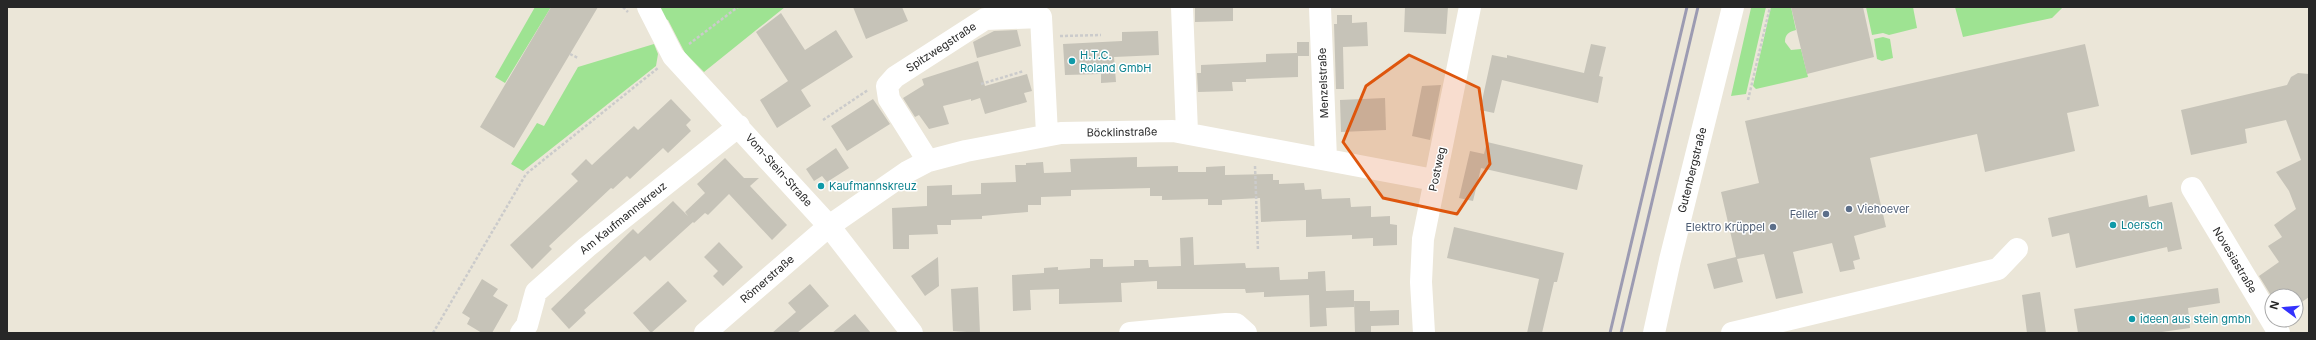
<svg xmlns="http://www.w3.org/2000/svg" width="2316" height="340" font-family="Inter,sans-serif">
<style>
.green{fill:#9ee392}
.building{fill:#c6c3b8}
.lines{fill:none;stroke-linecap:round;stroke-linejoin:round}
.path{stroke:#cbcbcb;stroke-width:2.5;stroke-dasharray:3 2;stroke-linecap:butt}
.minor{stroke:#fff;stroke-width:22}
.rail{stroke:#9c9bb2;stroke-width:3}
.marked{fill:#de560d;fill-opacity:0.2;stroke:#de560d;stroke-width:3;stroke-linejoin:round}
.culture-dot{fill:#0f9aa8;stroke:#fff;stroke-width:1.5}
.service-dot{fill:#5c6f8a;stroke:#fff;stroke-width:1.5}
.labels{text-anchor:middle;stroke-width:3;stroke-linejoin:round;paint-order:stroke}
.street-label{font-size:11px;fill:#272727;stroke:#fff}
.culture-label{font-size:11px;fill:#0d838f;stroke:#fff;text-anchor:start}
.service-label{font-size:11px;fill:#4e5e75;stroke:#fff;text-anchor:end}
</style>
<rect width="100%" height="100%" fill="#ebe6d8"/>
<path class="green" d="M535 7H551L505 83 495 77Z
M656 7H785L704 72 685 53 668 20 661 18Z
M1766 7 1746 94 1731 96 1751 8Z
M1771 7H1791L1796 30C1789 32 1785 34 1785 42L1791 50 1801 49 1808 77 1756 89 1753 86Z
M1866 7H1913L1917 28 1889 35 1883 33 1872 35Z
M1955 7H2063L2052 18 1963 37Z
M1883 37 1890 39 1893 58 1882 61 1877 59 1874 39Z
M654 44 658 54 656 66 523 171 511 164 537 123 544 126 578 67Z"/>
<path class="building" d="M551 7H598L514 148 480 127Z
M853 7H902L908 21 866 39Z
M1195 7H1233V21L1195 22Z
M1405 7H1448L1446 34 1404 32Z
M1791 7H1863L1874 57 1807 74Z
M781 13 805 50 836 30 853 57 801 90 811 106 777 128 760 100 788 81 756 32Z
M1337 15H1352V23L1367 22 1368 46 1343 47 1344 89H1336L1334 24H1337Z
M1017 30 1021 46 977 58 973 42 994 31Z
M1158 31 1159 55 1114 57 1116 82 1101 83V74L1065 75 1063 44 1122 41V32Z
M1297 42H1309V56H1298V77L1246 79V82H1232L1233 91 1198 92 1197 73H1201V65L1266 62V54L1297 53Z
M1591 44 1606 47 1599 76 1603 77 1598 103 1502 80 1494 113 1480 110 1492 55 1507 58V55L1584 73Z
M2085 44 2099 106 2067 113 2075 151 1985 172 1977 134 1870 158 1886 227 1854 236 1860 259 1853 261 1855 269 1840 272 1832 243 1793 252 1803 293 1776 299 1764 254 1737 259 1743 282 1714 289 1707 264 1736 257 1721 192 1759 183 1745 121Z
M978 61 985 86 1027 74 1032 91 1024 93 1027 102 985 114 980 98 971 101V99L943 106 949 124 929 129 919 115 915 117 903 98 924 85 922 79Z
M2298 73 2309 74V297L2296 306V296L2272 297 2259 276 2279 262 2268 246 2282 237 2274 225 2296 209 2289 191 2276 172 2301 160 2286 120 2245 129 2247 143 2191 155 2181 110 2287 85 2291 77Z
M1441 85 1430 140 1412 136 1422 86Z
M1385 98 1386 130 1341 132 1340 100Z
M671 99 691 120 686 125 691 131 668 153 663 148 630 179 627 176 613 189 611 188 549 246 552 249 532 269 510 245 578 181 571 174 586 159 592 165 634 126 638 130Z
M873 99 890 124 847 151 831 126Z
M1487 142 1583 165 1577 190 1481 168 1473 201 1459 198 1470 151 1484 154Z
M836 148 849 168 827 182 822 176 814 181 806 169Z
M1137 157V167L1178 166V172H1206V167L1225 166V175L1273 174V180H1279V184L1304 183 1305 190 1321 189 1322 199 1350 198 1351 207 1371 206V217L1390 216V224L1397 225V245L1373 246V238L1352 239V235L1306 237V220L1261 222 1260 198 1222 200V205H1208V199L1162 200V196H1150V188L1071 190V196L1041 197V205H1028V212L982 216V219L951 220V225H937L938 234 909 235V249H893L892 208 927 206V186L952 185V195L981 194V183L1016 182 1015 165H1026V163L1043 162 1044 173 1071 172 1070 159Z
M725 158 744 178H759L750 186 787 225 772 240 729 194 708 215 705 213 694 223 693 222 650 261 645 256 584 310 586 313 569 329 551 309 633 229 638 234 673 201 688 216 685 212 705 193 697 184Z
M2147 195 2149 207 2172 202 2182 249 2168 252 2167 247 2076 268 2069 233 2052 237 2048 218Z
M1454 227 1564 253 1557 282H1554L1542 333H1527L1539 279 1447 258Z
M1193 237 1194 265 1245 263 1246 268 1279 267 1280 280 1308 279V272L1325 271 1326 291 1354 290V307L1326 308 1327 326 1310 327 1309 295 1264 297V292L1246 293 1245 289H1157V281L1121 283 1122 302 1059 304V289L1030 290 1031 310 1013 311 1012 275 1044 273V268L1058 267V270L1090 268V259H1103V267L1134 266V260H1148L1149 267 1181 266 1180 238Z
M719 242 743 267 723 286 713 276 718 271 704 257Z
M938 257 939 286 925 296 911 276Z
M482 279 498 289 493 296 508 305 492 333H482L467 324 470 318 462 313Z
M668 281 687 301 651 333 633 313Z
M810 284 829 306 797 333H772L796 312 788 303Z
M978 287 980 333 953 331 951 289Z
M2218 288 2220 303 2188 308 2190 328 2155 333H2078L2074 309Z
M2040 292 2046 333H2027L2022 295Z
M1354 301H1370V311L1399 310V325L1371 326V333H1355Z
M855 314 871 333H832Z"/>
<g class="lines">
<path class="path" d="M623 7 628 12
M1060 36 1101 35
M689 44 738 7
M570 54 578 58
M981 84 1024 71
M1748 100 1770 7
M823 120 868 90
M1255 166 1258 251
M433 333 526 174 658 68"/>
<path class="minor" d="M648 7 673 56 829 226 912 333
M1182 7 1187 132
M1320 7 1326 159
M928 161 889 99 887 86 895 77 985 19 1041 17 1047 134
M2192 188 2279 333
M521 333 527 325 536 292 587 247 739 126
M705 333 829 226 907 172 928 161 966 151 1061 133 1173 131 1434 180
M1130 333 1226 324H1236L1246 333
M1424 333 1421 282 1423 239 1470 7
M1654 333 1670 260 1733 7
M1732 333 1998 269 2017 249"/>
<path class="rail" d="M1610 333 1687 7
M1621 333 1698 7"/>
</g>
<path class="marked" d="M1409 55 1479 88 1490 164 1457 214 1383 198 1343 142 1366 86Z"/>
<g class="culture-dot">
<circle cx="1072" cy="61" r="4"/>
<circle cx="821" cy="186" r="4"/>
<circle cx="2113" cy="225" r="4"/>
<circle cx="2132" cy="319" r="4"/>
</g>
<g class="service-dot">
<circle cx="1849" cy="209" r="4"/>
<circle cx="1826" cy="214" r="4"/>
<circle cx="1773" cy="227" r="4"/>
</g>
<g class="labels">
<g class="street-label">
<text transform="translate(941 47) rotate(-33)" y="4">Spitzwegstraße</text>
<text transform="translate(1323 83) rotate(-92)" y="4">Menzelstraße</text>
<text transform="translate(1122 132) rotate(-1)" y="4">Böcklinstraße</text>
<text transform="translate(1437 169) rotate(-78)" y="4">Postweg</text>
<text transform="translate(779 170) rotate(48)" y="4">Vom-Stein-Straße</text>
<text transform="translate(1692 170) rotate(-76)" y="4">Gutenbergstraße</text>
<text transform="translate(623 218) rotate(-39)" y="4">Am Kaufmannskreuz</text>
<text transform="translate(2235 260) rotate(59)" y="4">Novesiastraße</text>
<text transform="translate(767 279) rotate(-41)" y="4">Römerstraße</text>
</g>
<g class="culture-label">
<text x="1080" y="59">H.T.C.<tspan x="1080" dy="13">Roland GmbH</tspan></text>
<text x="829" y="190">Kaufmannskreuz</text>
<text x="2121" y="229">Loersch</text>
<text x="2140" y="323">ideen aus stein gmbh</text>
</g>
<g class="service-label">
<text x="1857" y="213" text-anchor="start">Viehoever</text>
<text x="1818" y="218">Feller</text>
<text x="1765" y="231">Elektro Krüppel</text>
</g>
</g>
<rect width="2316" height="340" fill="none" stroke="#272727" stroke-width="16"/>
<g transform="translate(2284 308) rotate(286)"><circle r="19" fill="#ffffff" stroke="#a9a9a9"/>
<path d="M0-3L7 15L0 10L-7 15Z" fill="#3432fd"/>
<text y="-6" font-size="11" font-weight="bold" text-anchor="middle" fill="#272727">N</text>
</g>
</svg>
